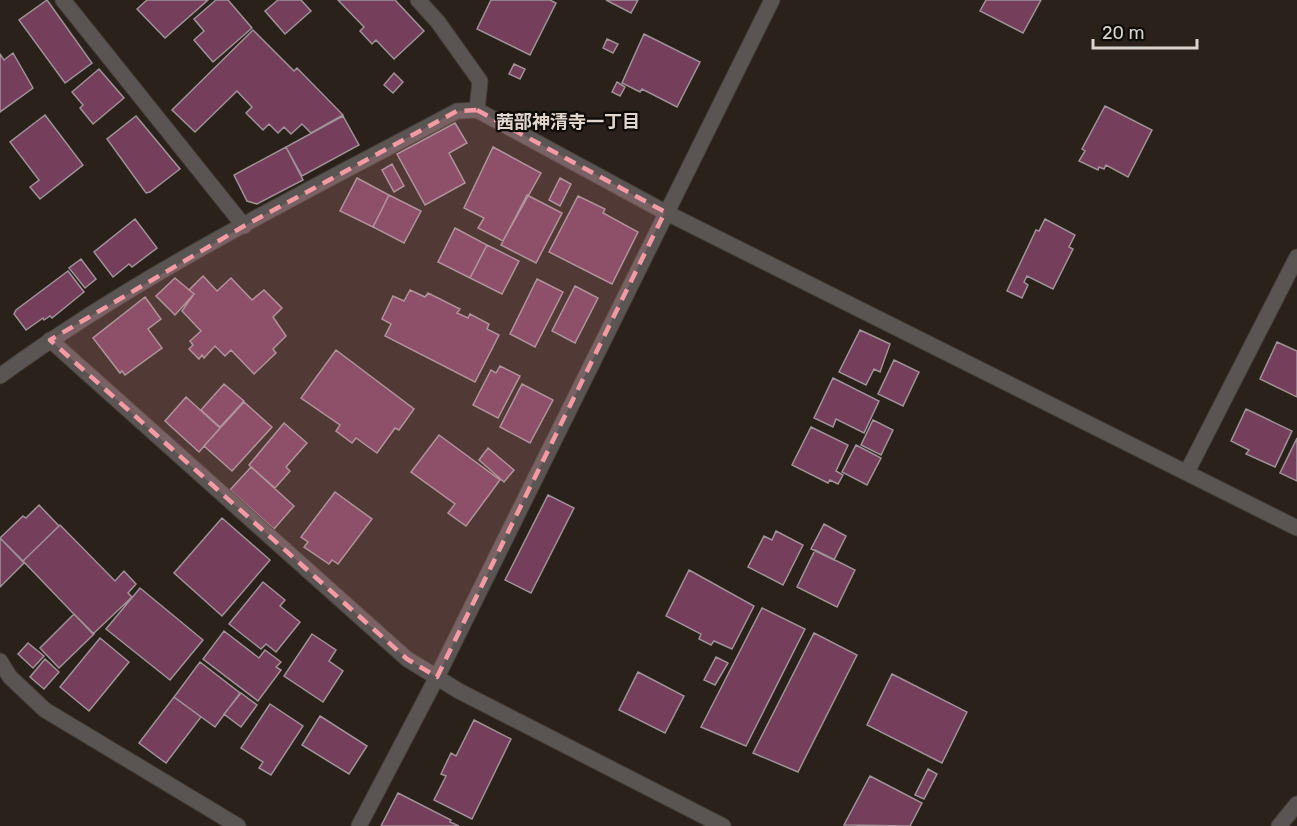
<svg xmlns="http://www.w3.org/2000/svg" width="1297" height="826" font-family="Rubik,'Noto Sans JP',sans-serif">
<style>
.building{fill:#753e5b;stroke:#9f9298;stroke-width:1.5}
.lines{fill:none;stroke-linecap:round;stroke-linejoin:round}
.minor-casing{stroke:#453e37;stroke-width:17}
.minor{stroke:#5a5453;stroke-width:15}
.marked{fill:#f49aa5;fill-opacity:0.2;stroke:#f49aa5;stroke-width:4.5;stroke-dasharray:12 8;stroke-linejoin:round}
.labels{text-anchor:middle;stroke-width:4.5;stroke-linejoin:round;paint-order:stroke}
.neighbourhood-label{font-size:18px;font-weight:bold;fill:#e2d7cd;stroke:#0f0c08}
</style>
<rect width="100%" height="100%" fill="#29211a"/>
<path class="building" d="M47 0 92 63 65 83 19 20Z
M147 0H208L165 38 137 9Z
M216 0H228L252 28 213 62 194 40 204 31 194 19Z
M278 0H301L311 11 285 34 265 11Z
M338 0H395L424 31 394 59 376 40 372 44 360 31 364 27Z
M491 0H550L556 3 530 55 477 29Z
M606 0H638L631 13Z
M986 0H1041L1023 33 980 11Z
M253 30 294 71 297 68 343 115 311 133 302 124 291 134 284 127 278 133 269 124 263 130 246 113 252 107 237 91 195 132 172 110Z
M644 34 700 62 677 107 642 89 640 92 622 83Z
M607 39 618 44 613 53 603 48Z
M13 53 33 88 0 112V54L4 60Z
M514 64 525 69 520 79 509 74Z
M99 69 124 98 93 124 80 108 83 105 72 92Z
M394 73 403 82 393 93 384 85Z
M617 82 625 87 620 96 612 92Z
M1105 106 1152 130 1128 177 1106 165 1104 169 1099 167 1098 170 1079 161 1085 151 1082 149Z
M45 115 83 165 40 199 30 187 39 180 10 142Z
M136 116 180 169 150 192 146 193 107 139Z
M343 116 359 145 302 176 286 147Z
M455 123 467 143 449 153 465 183 425 205 397 154Z
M286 147 303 180 257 204 247 201 234 175Z
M493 147 541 173 503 241 478 228 484 218 464 208Z
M392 164 404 186 394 192 382 170Z
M357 178 389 195 373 227 340 211Z
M560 178 571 184 560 206 549 200Z
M389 195 421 211 404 243 373 227Z
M527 195 562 213 536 263 501 245Z
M578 196 605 209 603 213 638 232 612 284 549 252Z
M135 219 157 248 132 267 129 264 113 277 94 252Z
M1045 219 1075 235 1069 247 1073 249 1053 289 1027 276 1024 282 1028 285 1022 298 1007 291 1036 230 1039 231Z
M455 228 487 245 470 278 438 262Z
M487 245 519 261 502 294 470 278Z
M81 259 96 279 85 288 69 268Z
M68 271 84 292 52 318 50 316 44 320 43 318 26 330 14 314 16 310Z
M203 276 217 291 231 278 252 300 264 290 282 308 273 317 286 336 273 349 276 353 254 374 231 350 225 356 215 346 204 358 202 355 199 359 189 349 193 345 190 341 201 331 182 311 194 294 189 290Z
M175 278 194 294 175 315 156 296Z
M537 279 563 292 535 347 510 334Z
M575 286 598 298 575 343 552 331Z
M410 290 425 297 428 293 460 309 457 313 468 318 470 314 489 324 487 329 499 335 475 382 385 336 391 324 382 319 393 296 404 301Z
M145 297 161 319 148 329 162 348 125 375 122 371 120 373 93 338Z
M860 330 890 344 880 372 874 369 866 385 839 372Z
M1277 342 1297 351V397L1260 379Z
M336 350 414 409 399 430 395 428 377 453 356 438 352 443 336 431 340 425 301 398Z
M894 360 919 372 903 406 878 394Z
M500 366 520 376 498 418 473 405 491 370 496 373Z
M833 378 879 401 864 433 836 419 833 427 814 418Z
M224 384 244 401 220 427 201 410Z
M522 384 553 400 530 443 500 427Z
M186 397 220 428 199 452 165 421Z
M244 402 272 427 232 471 204 446Z
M1246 409 1292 431 1275 467 1246 454 1249 450 1231 441Z
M873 420 893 430 881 455 861 445Z
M284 423 307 443 286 467 290 471 275 488 249 465Z
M811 427 848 445 836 471 843 475 838 484 830 480 828 483 792 465Z
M439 435 500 480 466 526 448 513 455 504 411 472Z
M1297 438V481L1280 473Z
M856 445 881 458 867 485 842 472Z
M488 448 514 470 504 482 479 460Z
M251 467 294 506 274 529 230 490Z
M335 492 372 519 338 564 332 560 329 564 304 547 308 542 301 537Z
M548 495 574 508 531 593 505 580Z
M39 505 59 526 23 561 0 538 23 516 26 518Z
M222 518 270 560 222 616 174 573Z
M824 524 846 536 834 560 811 549Z
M60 525 115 581 124 571 136 584 128 593 132 597 93 634 23 561Z
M776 531 803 545 783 585 748 567 764 536 772 540Z
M0 538 24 563 0 587Z
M815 550 855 570 837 607 797 587Z
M689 570 754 606 732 649 714 641 711 645 699 639 701 634 666 616Z
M263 582 285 600 280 606 300 622 276 652 266 644 261 649 229 624Z
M140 588 203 640 170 680 106 629Z
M762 608 805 629 746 746 701 727Z
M74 614 94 634 59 668 40 648Z
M224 631 259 658 265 650 281 662 276 667 281 670 258 701 203 659Z
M814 633 857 655 798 772 753 753Z
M312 634 336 650 329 661 343 671 323 702 284 676Z
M100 638 129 662 89 711 60 687Z
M28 643 44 656 33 668 18 654Z
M716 657 728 663 715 685 704 680Z
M45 659 59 672 44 689 30 677Z
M200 662 240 693 215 727 174 697Z
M638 672 684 696 665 733 619 710Z
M892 674 967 712 942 763 867 725Z
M241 693 257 705 241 727 224 714Z
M174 697 201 717 166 763 139 743Z
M270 704 303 726 271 775 259 768 263 762 241 748Z
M320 716 367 746 349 774 302 745Z
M474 720 511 739 472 819 434 800 446 776 441 774 451 753 456 756Z
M928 769 937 774 924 799 915 795Z
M870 776 922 803 910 826 844 825Z
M398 793 451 820 450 822 459 826H381Z"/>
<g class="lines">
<defs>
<path id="minor" d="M63 0 244 226
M418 0 438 22 480 81 477 110 665 212 1297 528
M50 340 407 659 459 691 723 826
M0 376C142 272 302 194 457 111L477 110
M1187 472 1297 257
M0 661 10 677 45 710 238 826
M359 826 437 677 772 0
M1279 826 1297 804"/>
</defs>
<use href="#minor" class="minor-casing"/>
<use href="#minor" class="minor"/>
</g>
<path class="marked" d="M477 110 665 212 437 677 407 659 50 340 244 226 457 111Z"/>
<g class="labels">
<g class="neighbourhood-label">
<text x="568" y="128">茜部神清寺一丁目</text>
</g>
</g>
<path d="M1093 39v9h104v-9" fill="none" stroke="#d9d4cf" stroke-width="3"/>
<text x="1102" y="39" font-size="18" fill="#d9d4cf" stroke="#0f0c08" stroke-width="4.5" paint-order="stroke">20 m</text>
</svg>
